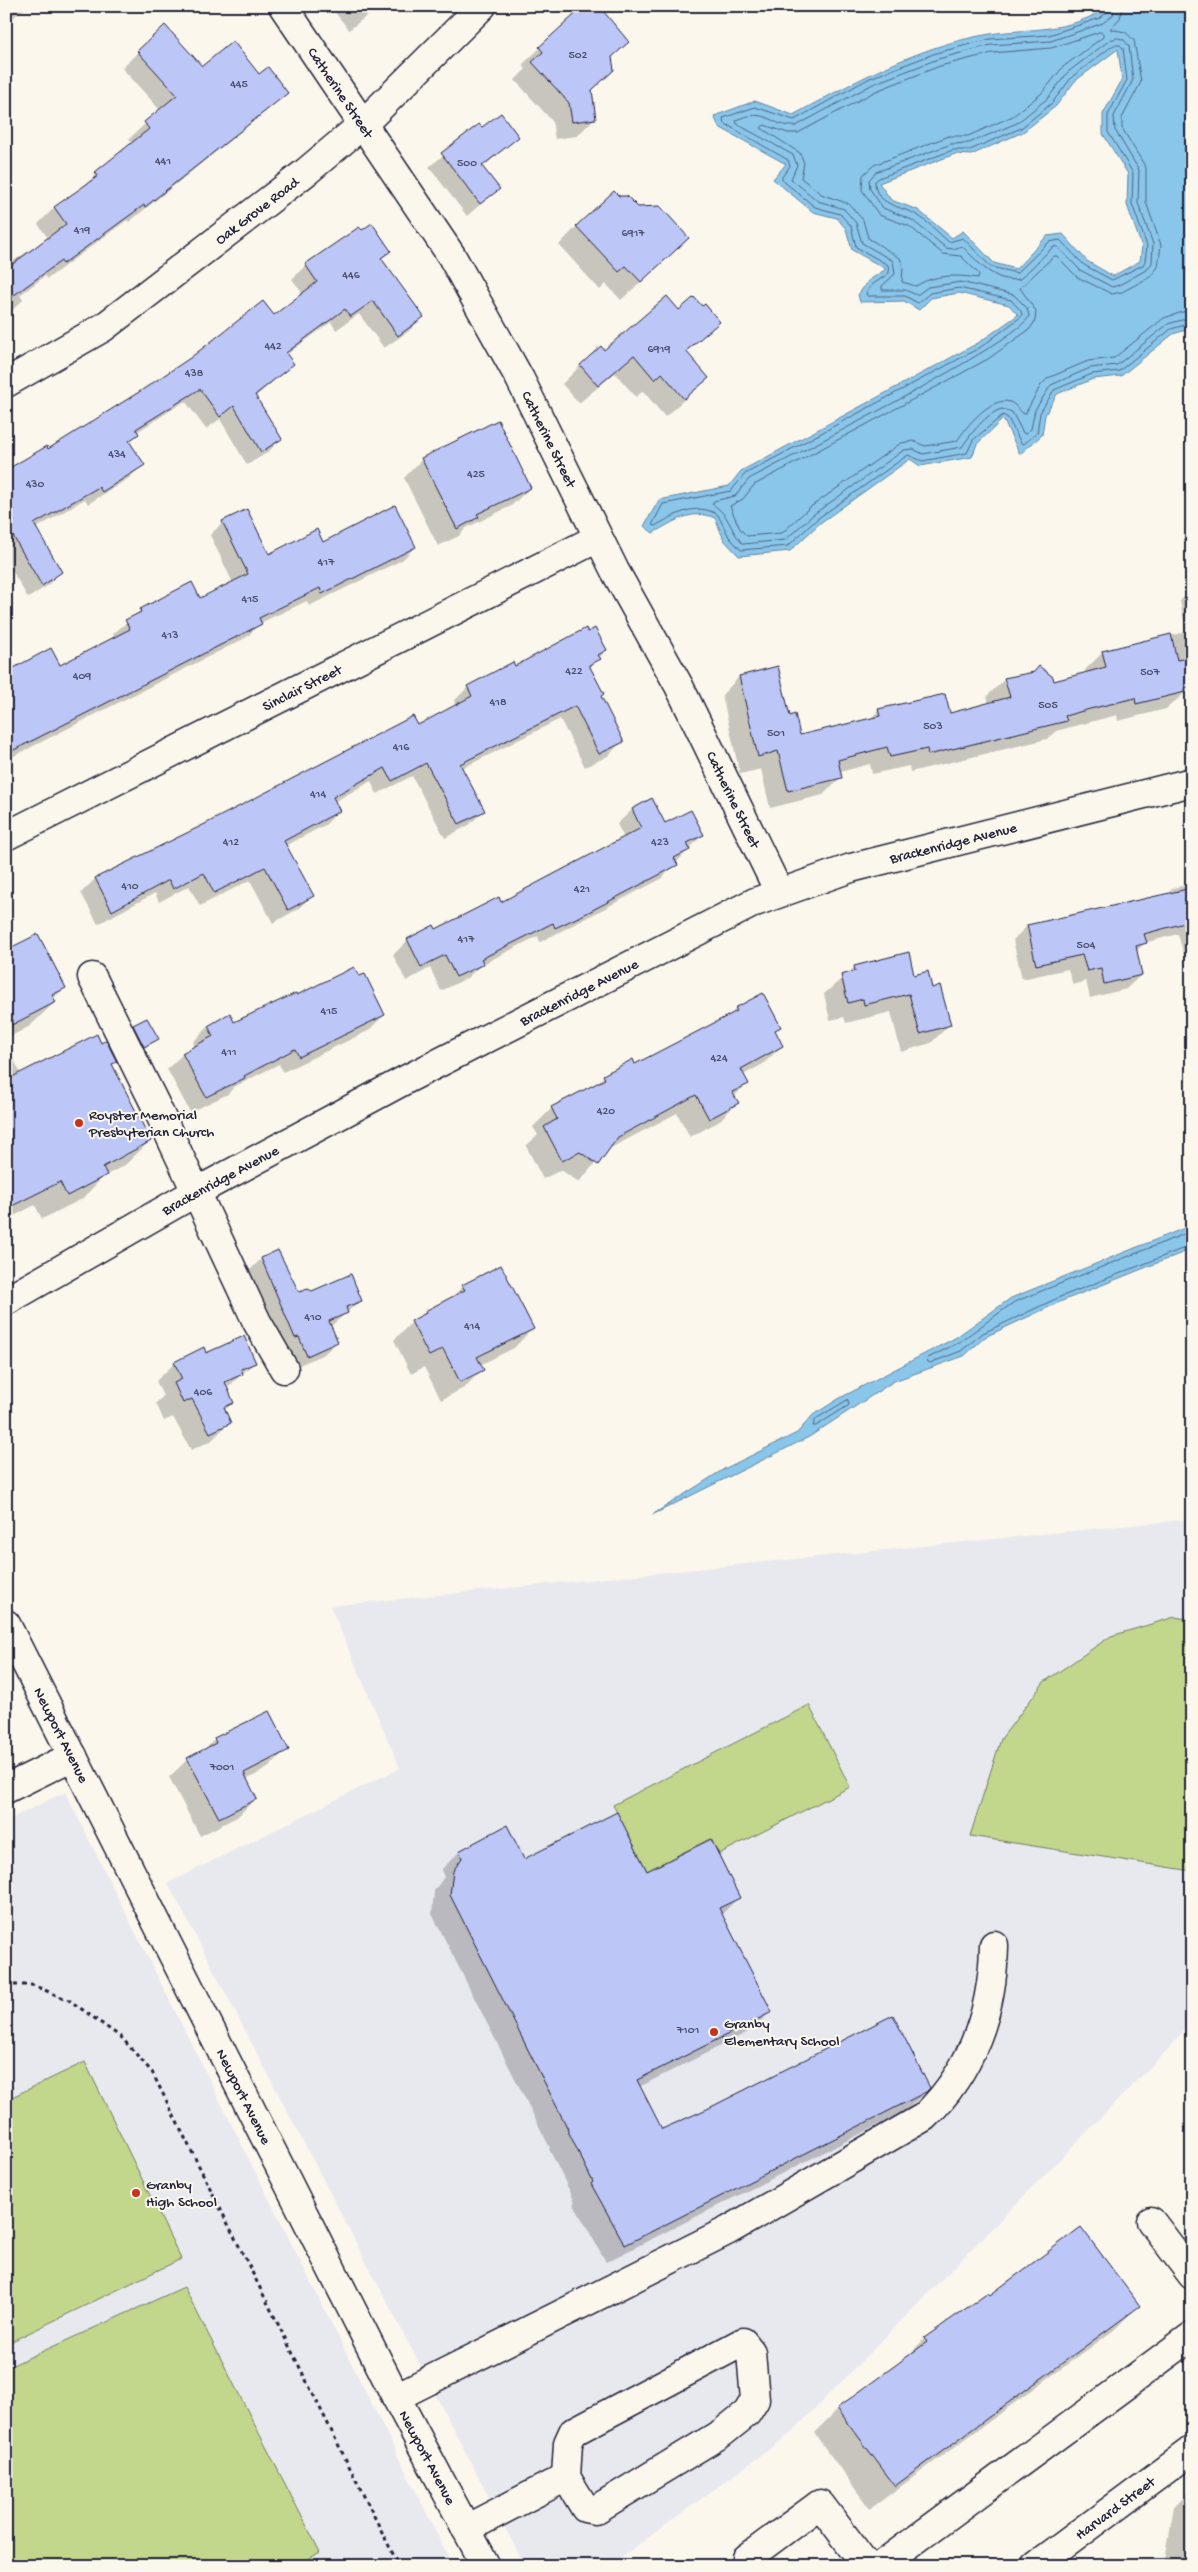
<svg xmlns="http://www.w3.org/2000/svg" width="1198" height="2572" font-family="'Gochi Hand',sans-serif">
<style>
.built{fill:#e8e8ef}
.green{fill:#c2d68c;stroke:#727c64}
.water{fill:#8ac6ea;stroke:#6084a4;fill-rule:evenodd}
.shadow{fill:#0003}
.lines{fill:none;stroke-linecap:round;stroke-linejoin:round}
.shore{stroke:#4c6481;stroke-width:1}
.building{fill:#bcc6f7;stroke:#22223b}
.minor-casing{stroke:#22223b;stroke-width:31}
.path{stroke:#22223b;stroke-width:3;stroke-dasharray:4 4;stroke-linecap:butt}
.minor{stroke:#fbf7ec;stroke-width:28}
.poi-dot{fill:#c8321e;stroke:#fbf7ec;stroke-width:2}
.labels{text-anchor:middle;stroke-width:4;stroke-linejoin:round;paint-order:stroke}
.number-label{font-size:12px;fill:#484b6a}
.street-label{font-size:15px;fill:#22223b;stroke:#fbf7ec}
.poi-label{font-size:15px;fill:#22223b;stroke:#fbf7ec;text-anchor:start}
</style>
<rect width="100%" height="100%" fill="#fbf7ec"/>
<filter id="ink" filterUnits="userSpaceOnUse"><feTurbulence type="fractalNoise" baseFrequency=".02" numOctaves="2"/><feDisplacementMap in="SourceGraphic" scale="10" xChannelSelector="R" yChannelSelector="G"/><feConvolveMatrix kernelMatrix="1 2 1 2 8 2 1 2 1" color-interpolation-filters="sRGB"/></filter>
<g filter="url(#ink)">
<path class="built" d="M1192 1519V2020L1173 2044 789 2435 609 2566H525L168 1883 400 1768 330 1606Z
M65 1792 453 2566H6V1821Z"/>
<path class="green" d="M1175 1617 1192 1620V1871L970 1836 1001 1739 1044 1682 1111 1636Z
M809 1705 850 1787 719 1854 710 1839 647 1871 613 1805Z
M85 2062 181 2259 6 2344V2100Z
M184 2287 320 2552 307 2560 309 2566H6V2368Z"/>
<path class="water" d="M1107 6H1192V328L1173 334 1121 376 1093 379 1057 394 1045 415 1042 435 1020 454 1003 419 977 444 972 457 920 466 910 459 820 523 790 551 739 556 724 540 715 518C691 508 673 522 653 533L644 526 659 500 729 486 741 471 978 343 1018 315 1009 305 959 293 931 298 919 310 904 301 860 302 858 295 868 281 886 269 852 250 846 229 837 218 813 212 773 179 786 164 719 127 714 116 755 101 793 115C839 90 884 65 934 48 951 42 972 37 990 34 1029 28 1074 33 1107 6ZM1118 49 1122 80 1103 114V134L1128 174 1127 205 1142 247 1140 261 1113 276 1087 261 1063 234 1047 236 1016 269 994 263 963 231 952 238 918 210 891 200 879 183 955 154 971 155 1023 132 1056 106 1075 81Z
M1192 1225V1249L1062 1301 985 1337 964 1356 894 1381 809 1437 652 1515 724 1469 797 1433 813 1415 840 1398 955 1338 1011 1298Z"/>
<path class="shadow" d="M6 6H28L6 23Z
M330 6H379L349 30Z
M627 42 611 58 591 91 595 118 577 136 555 139 552 121 515 80 526 69 522 65 540 48Z
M138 52 202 67 259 76 286 92 270 108 129 222 127 220 47 279 45 276 20 295 23 300 6 316V266L48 238 38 224 54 208 80 189 132 144 129 139 160 110 122 68Z
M479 126 482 129 517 137 482 168 498 189 467 216 429 167Z
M577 226 669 256 621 300 606 284 600 290 559 245Z
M359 229 389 250 381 259 422 317 409 331 384 348 359 314 336 330 331 322 286 355 293 364 255 397 281 439 267 453 247 465 220 419 206 429 185 401 137 432 129 442 143 465 129 478 88 504 85 499 35 529 60 572 47 586 28 598 6 560V471L48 450 191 359 273 317 303 294 292 279 306 265Z
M679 311 719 322 686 352 708 378 665 417 643 391 636 397 615 373 579 403 562 384 581 365Z
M422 459 530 488 511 506 466 528 459 536 438 546 404 478Z
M223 522 268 555 322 544 415 547 402 560 309 606 307 601 260 623 247 637 6 760V692L115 638 113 634 141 610 200 600 233 583 210 535Z
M1192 589V687L1166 709 1118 721 1117 715 1071 727 1056 731 1047 739 910 772 909 766 872 774 870 764 840 772 841 777 823 795 770 808 761 769 740 774 722 695 739 677 789 717 799 736 869 720 879 710 949 714 989 704 987 696 1005 679 1053 683 1086 674 1085 670 1103 652 1186 632 1180 601Z
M606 650 589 669 603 694 600 697 622 741 608 756 585 767 560 719 461 769 483 811 469 825 445 838 412 776 377 794 371 781 334 802 339 811 325 825 285 846 312 895 298 909 273 923 250 880 200 906 189 886 159 902 155 893 98 924 81 893 95 879 456 706 454 701 468 687 514 667Z
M651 800 664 825 703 834 661 879 540 942 538 936 481 965 467 978 441 991 430 968 406 981 393 955 408 940 501 903 624 838 617 824 632 810Z
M1192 884V954L1184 956 1178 934 1144 943 1136 952 1141 975 1126 989 1090 998 1086 981 1073 985 1068 969 1022 979 1013 940 1027 926 1166 895 1173 888Z
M6 952 64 988 53 999 55 1002 30 1026 6 1039Z
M855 967 913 976 931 989 949 1025 931 1043 901 1052 891 1012 846 1023 844 1017 830 1020 824 994Z
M296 997 384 1015 368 1031 283 1072 279 1064 234 1087 228 1094 190 1112 167 1069 183 1054 195 1047 193 1042 208 1027 234 1024Z
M736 1009 779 1026 774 1031 782 1046 763 1064 743 1075 747 1083 734 1097 737 1103 718 1122 690 1137 677 1113 607 1150 579 1182 561 1170 543 1179 526 1146 538 1135 533 1127 552 1108 594 1086 604 1076 635 1066 726 1019Z
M134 1026 157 1039 138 1052 128 1032Z
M6 1044 21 1074 101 1045 115 1061 111 1065 150 1141 125 1165 103 1177 82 1199 42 1219 35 1205 6 1220Z
M278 1251 299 1294 361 1300 330 1327 337 1342 324 1354 295 1367 283 1350 249 1271 261 1259Z
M463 1286 532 1329 514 1348 480 1365 482 1370 464 1388 441 1400 424 1367 411 1374 394 1340 412 1322 426 1312 449 1300Z
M205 1354 254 1363 227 1388 233 1402 224 1411 229 1423 211 1441 191 1450 173 1417 164 1421 156 1403 163 1396 156 1381 175 1363Z
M215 1739 287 1749 268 1768 246 1780 255 1799 237 1817 200 1836 169 1777 188 1759 204 1750Z
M459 1852 524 1861 647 1873 739 1897 721 1915 770 2012 752 2030 639 2087 661 2131 925 2092 906 2111 606 2262 573 2203 575 2202 549 2149 550 2148 432 1914 434 1891 444 1877 441 1870Z
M988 2294 990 2296 1138 2306 1114 2330 870 2509 814 2433 838 2409 901 2363 924 2339Z
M1192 2489V2566H1164L1174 2506Z"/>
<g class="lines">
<path class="shore" d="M1109 6 1108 11 1100 18 1049 35 990 39 936 53 870 78 794 120 755 107 723 118 724 123 788 160 790 166 782 177V180L815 207 840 214 851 226 856 247 888 265 889 273 872 285 866 293 867 296H905L918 303 930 293 959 288 1011 300 1021 311 1022 316 981 347 745 474 731 491 663 504 652 525 655 526C675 515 696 501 718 515L729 537 741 550 788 546 817 519 908 455 922 461 967 453 973 440 1003 415 1008 418 1021 443 1024 444 1037 433 1040 413 1054 390 1092 374 1119 371 1171 329 1192 323
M1115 6 1113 15 1103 23 1051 41 991 45 938 59 873 84 796 126C771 128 768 106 736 120L737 124 793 155 797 165 791 179 818 201 844 209 856 223 862 243 893 261 895 274 882 286V290H905L917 295 928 287 961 282 1014 295 1027 308 1029 316C1022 340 786 459 749 479L735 496 714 501 712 504C731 516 728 528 743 544L785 540 814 514 904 450 913 449 923 454 962 447C971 434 986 413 1002 409L1012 412 1023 433 1026 434 1031 429 1035 410 1051 385 1090 368 1117 365 1168 324 1192 317
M1123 6 1120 18 1110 29 1125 32 1134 40 1141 82 1122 118V128L1146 168V202L1161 245 1158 267 1150 277 1122 292 1112 294 1077 277 1057 256H1054L1020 288 1036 311 1035 321 1030 329 988 359 754 485 743 499 730 506 740 529 747 536 782 533 809 508 901 443 913 441 925 446 957 441C966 427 990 396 1010 402 1017 405 1019 412 1025 414L1041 385 1048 378 1088 361 1114 358 1164 318 1192 309
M1100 32 1103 33V37L1063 67 1042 93 1013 116 968 136H949L874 165 863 175 862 190 879 215 909 226 943 254 961 256 979 274 978 278C957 275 935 274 916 286L902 282 903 267 900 258 868 238 863 220 849 204 821 194 801 178 804 163 800 153 761 128 764 125 788 133H798L876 91 940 66 992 53 1051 48Z
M1118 38 1124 40 1129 46 1133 80 1114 116 1115 130 1139 170 1138 203 1153 244 1152 263 1146 270 1119 285 1112 287 1080 270 1057 246 1052 248 1020 279C995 284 978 262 962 246L953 249 946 248 912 220 883 208 870 189 869 180 876 172 951 144 969 143 1017 123 1048 98 1068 72 1110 40Z
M1114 45H1120L1123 48 1127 80 1108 115V132L1133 173 1132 204 1147 246 1145 261 1143 265 1112 280 1084 265 1060 240 1049 242 1017 273 991 267 963 238 949 242C938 233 928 221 915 214 901 206 874 205 875 181L879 178 953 150H970L1021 128 1052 103 1072 77Z
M1192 1231 1014 1302 958 1343 928 1358 927 1361 930 1363 961 1351 983 1333 1060 1297 1192 1245
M848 1400 849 1405 816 1426H813L816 1419Z"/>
</g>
<path class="building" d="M584 6H599L629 42 612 57 614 70 592 90 596 119 572 122 569 103 532 62 543 52 539 47Z
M165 25 202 66 233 41 259 74 268 67 288 93 145 207 144 205 63 264 61 261 6 301V269L66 224 54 207 98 176 95 172 149 129 144 122 177 95 137 51Z
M501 113 519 137 482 166 500 189 480 204 441 153 479 124 482 127Z
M614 191 619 196H627L638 207 660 206 689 238 641 282 626 266 619 272 576 226Z
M372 223 391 251 381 258 424 317 398 336 373 301 350 317 345 309 286 353 294 364 255 395 282 439 261 452 234 406 220 417 200 389 136 429 139 434 129 441 145 465 102 492 99 487 34 524 62 572 42 586 6 524V470L47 446 48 449 139 392 190 358 263 301 274 315 317 282 305 264 359 227 362 230Z
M667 296 679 310 694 297 702 306 705 304 720 322 686 351 709 378 684 399 662 373 655 380 634 355 598 386 580 365 601 346 604 350Z
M498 420 531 488 477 514 479 517 457 529 421 458Z
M395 505 416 547 322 594 320 588 259 618 262 624 6 754V672L51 648 60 665 130 629 125 620 141 612 140 609 192 582 200 598 248 574 222 521 247 509 269 554 317 529 323 542Z
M586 628 588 632 595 628 607 650 598 655 601 659 589 665 604 694 601 696 624 742 599 754 575 706 460 764 485 811 459 824 426 763 392 781 385 768 333 797 340 811 284 841 314 896 288 910 265 867 214 893 204 873 173 889 169 880 112 911 95 878 203 825 413 716 418 725 472 696 467 686 513 662 515 666Z
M1171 634 1177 660 1192 657V686L1184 688 1185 692 1136 704 1135 698 1090 709 1065 716 1067 721 928 755 927 749 890 757 887 747 838 760 842 778 788 791 778 751 758 757 739 676 778 666 790 716 795 714 800 735 880 716 878 709 945 694 950 713 1010 697 1004 678 1034 672 1039 666 1053 677 1054 681 1106 667 1102 651Z
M652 798 665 823 691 810 704 835 687 843 690 850 674 858 678 865 585 914 555 928 553 923 481 959 484 964 456 977 445 955 421 967 407 939 434 925 436 929 499 897 501 902 641 828 632 809Z
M1192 888V921L1144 934 1147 943 1136 946 1142 975 1104 984 1101 968 1087 971 1082 955 1036 965 1027 925Z
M38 934 66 988 52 995 56 1002 6 1028V950Z
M909 952 914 975 928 971 932 988 940 985 951 1025 920 1034 909 994 864 1005 863 999 848 1003 841 975 855 971 854 966Z
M354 967 359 976 365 974 385 1015 299 1057 295 1049 244 1076 245 1078 206 1097 182 1053 213 1036 208 1026 230 1013 234 1022 296 993 297 995Z
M763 993 781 1027 775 1030 783 1046 741 1069 749 1084 732 1092 739 1103 709 1119 696 1095 618 1137 598 1165 580 1152 562 1161 544 1127 557 1119 551 1107 605 1079 603 1075 633 1059 635 1064 737 1011 735 1008Z
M147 1018 159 1039 144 1047 133 1025Z
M97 1034 101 1043 106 1040 117 1062 112 1064 151 1141 103 1167 107 1175 67 1196 60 1182 6 1209V1080Z
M278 1250 299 1292 308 1289 312 1291 351 1274 362 1301 346 1307 348 1313 329 1321 338 1342 307 1356 299 1337 295 1338 261 1258Z
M501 1265 534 1329 477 1357 484 1370 460 1382 443 1349 429 1356 411 1321 426 1313 425 1311 465 1290 462 1285Z
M244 1336 256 1363 241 1369 243 1374 225 1382 234 1403 224 1407 231 1423 210 1433 192 1399 183 1403 174 1383 182 1379 174 1362 204 1347 206 1353Z
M269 1711 289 1750 244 1773 257 1799 219 1818 187 1758 216 1743 214 1738Z
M617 1812 647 1871 711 1839 740 1898 719 1908 772 2012 637 2080 662 2129 707 2109 893 2015 930 2088 926 2092 625 2245 591 2184 593 2182 567 2129H568L450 1895 453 1871 462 1858 459 1851 507 1825 524 1859Z
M1081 2227 1140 2306 895 2486 837 2408 927 2342 924 2338 988 2293 990 2295Z"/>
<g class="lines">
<defs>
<g id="minor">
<path id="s1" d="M283 6 451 255 520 379 615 571 679 686 779 892"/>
<path id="s2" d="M6 383 104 327 306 172 363 124 482 6"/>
<path id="s3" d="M6 836 598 538"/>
<path d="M92 977 156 1106 257 1322 284 1369"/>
<path id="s4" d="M6 1301 196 1192 405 1080 755 902 851 868 1192 782"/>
<path id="s5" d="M6 1624 396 2397 486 2566"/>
<path d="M6 1789 73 1756"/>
<path d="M1151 2221 1192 2275"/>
<path d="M396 2397 729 2230 924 2117C972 2071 993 2010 994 1945"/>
<path d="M466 2529 566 2477 568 2443 573 2432 743 2342 751 2352 755 2400 747 2413 722 2433 595 2510 585 2508 566 2477"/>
<path d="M753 2566 747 2558 820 2504 867 2566"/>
<path d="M880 2566 1192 2336"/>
<path id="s6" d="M1036 2566 1192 2450"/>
</g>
</defs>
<use href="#minor" class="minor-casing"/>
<path class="path" d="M6 1985H32L69 2000 122 2038 152 2072 399 2566"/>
<use href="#minor" class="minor"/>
</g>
</g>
<g class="poi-dot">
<circle cx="79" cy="1123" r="5"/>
<circle cx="714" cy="2032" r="5"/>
<circle cx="136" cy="2193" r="5"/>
</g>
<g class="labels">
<g class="number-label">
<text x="578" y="58">502</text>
<text x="239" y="87">445</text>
<text x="163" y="164">441</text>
<text x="467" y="166">500</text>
<text x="82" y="233">419</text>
<text x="633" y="236">6917</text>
<text x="351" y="278">446</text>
<text x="273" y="349">442</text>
<text x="659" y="352">6919</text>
<text x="194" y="376">438</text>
<text x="117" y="457">434</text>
<text x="476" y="477">425</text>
<text x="35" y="487">430</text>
<text x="326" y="565">417</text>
<text x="250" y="602">415</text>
<text x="170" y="638">413</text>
<text x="574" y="674">422</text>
<text x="1150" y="675">507</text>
<text x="82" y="679">409</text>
<text x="498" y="705">418</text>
<text x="1048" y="708">505</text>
<text x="933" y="729">503</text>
<text x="776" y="736">501</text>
<text x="401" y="750">416</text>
<text x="318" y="797">414</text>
<text x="231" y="845">412</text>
<text x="660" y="845">423</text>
<text x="130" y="889">410</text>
<text x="582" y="892">421</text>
<text x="466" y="942">417</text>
<text x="1086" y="948">504</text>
<text x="329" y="1014">415</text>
<text x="229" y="1055">411</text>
<text x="719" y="1061">424</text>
<text x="606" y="1114">420</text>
<text x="313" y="1320">410</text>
<text x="472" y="1329">414</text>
<text x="203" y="1395">406</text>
<text x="222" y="1770">7001</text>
<text x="688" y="2033">7101</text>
</g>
<g class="street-label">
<text dy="5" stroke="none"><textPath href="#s1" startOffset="104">Catherine Street</textPath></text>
<text dy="5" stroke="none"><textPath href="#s2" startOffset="305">Oak Grove Road</textPath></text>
<text dy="5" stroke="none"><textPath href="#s1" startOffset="509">Catherine Street</textPath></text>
<text dy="5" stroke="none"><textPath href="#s3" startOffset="331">Sinclair Street</textPath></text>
<text dy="5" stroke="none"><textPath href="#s1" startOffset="914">Catherine Street</textPath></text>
<text dy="5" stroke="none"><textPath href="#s4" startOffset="1056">Brackenridge Avenue</textPath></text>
<text dy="5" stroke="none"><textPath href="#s4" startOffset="651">Brackenridge Avenue</textPath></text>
<text dy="5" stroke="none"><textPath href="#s4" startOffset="246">Brackenridge Avenue</textPath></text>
<text dy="5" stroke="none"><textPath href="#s5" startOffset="124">Newport Avenue</textPath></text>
<text dy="5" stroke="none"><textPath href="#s5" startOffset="529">Newport Avenue</textPath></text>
<text dy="5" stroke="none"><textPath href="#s5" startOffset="934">Newport Avenue</textPath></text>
<text dy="5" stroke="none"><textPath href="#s6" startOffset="98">Harvard Street</textPath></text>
</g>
<g class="poi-label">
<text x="89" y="1119">Royster Memorial<tspan x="89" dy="17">Presbyterian Church</tspan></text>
<text x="724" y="2028">Granby<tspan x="724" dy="17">Elementary School</tspan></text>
<text x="146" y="2189">Granby<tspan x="146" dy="17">High School</tspan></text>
</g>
</g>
<rect width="1198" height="2572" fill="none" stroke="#fbf7ec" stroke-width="25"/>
<rect x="12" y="12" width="1173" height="2547" fill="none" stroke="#22223b" stroke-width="2" filter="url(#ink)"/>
</svg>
